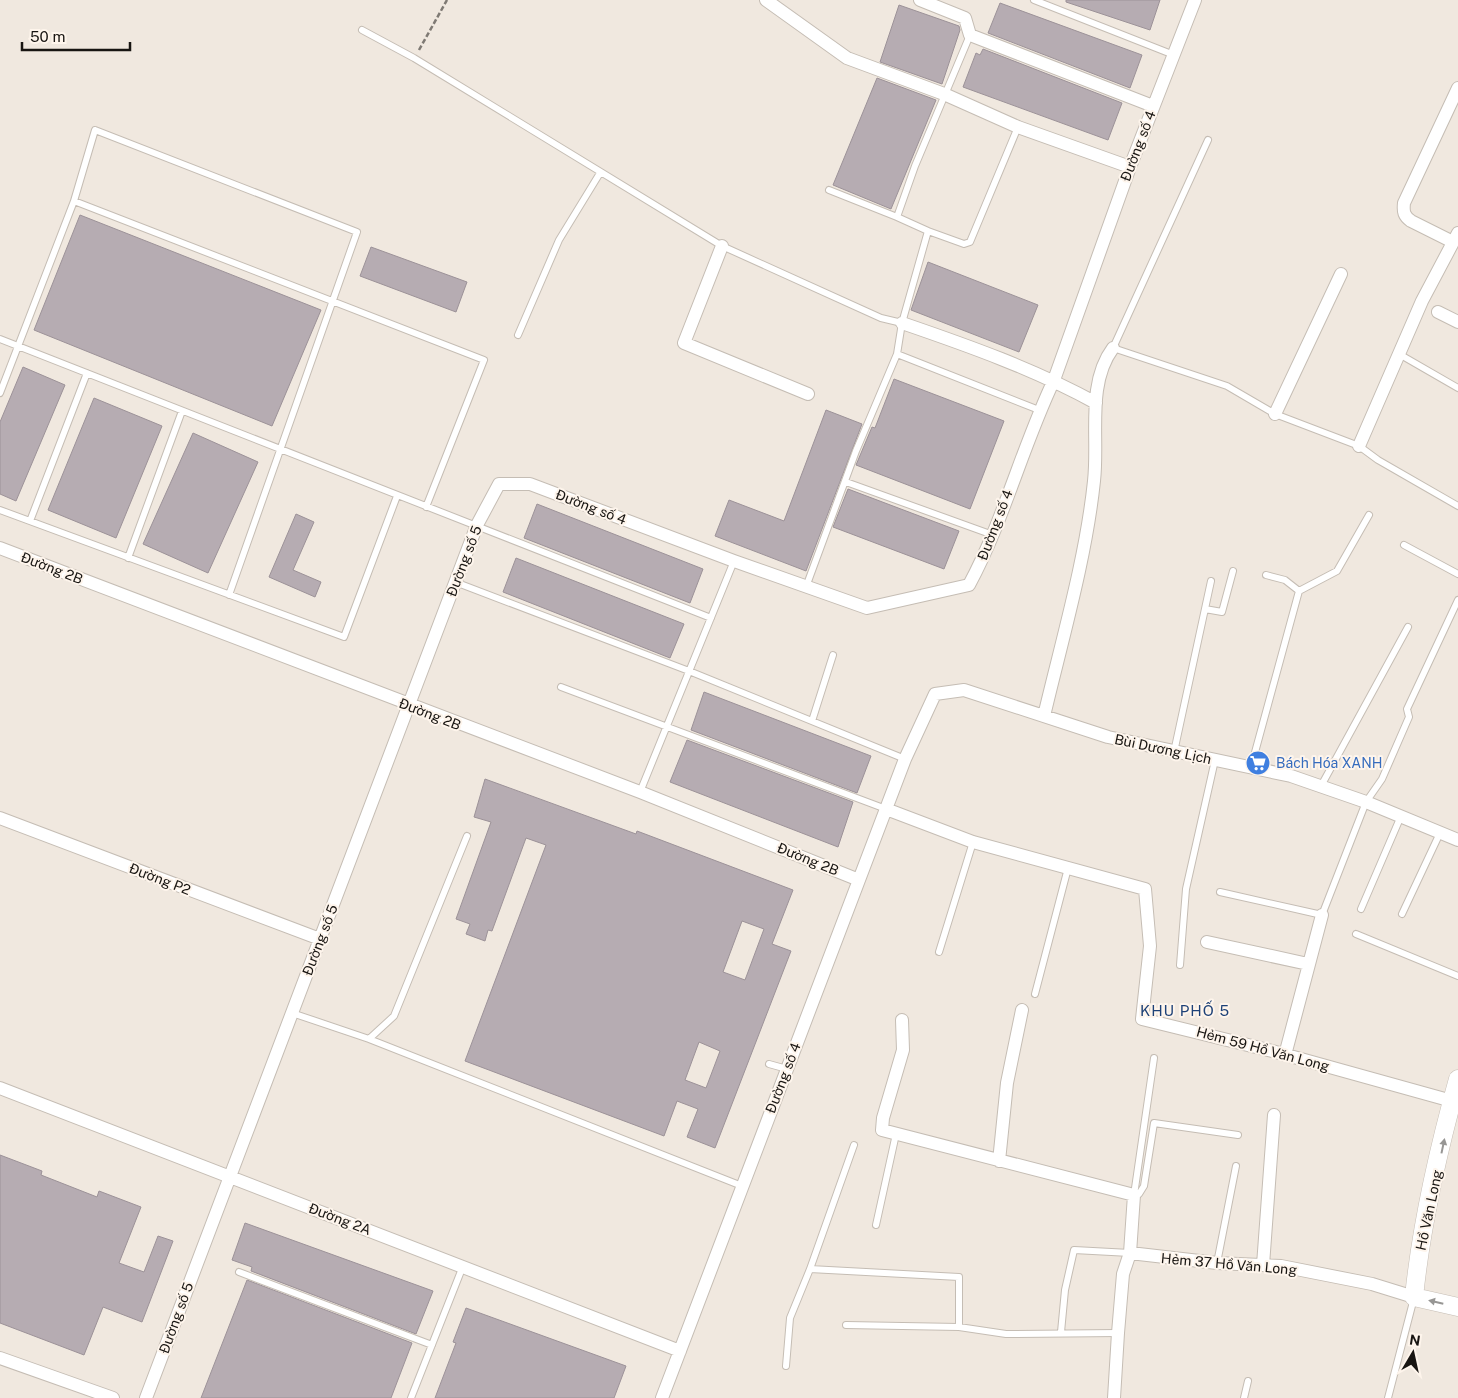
<svg xmlns="http://www.w3.org/2000/svg" width="1458" height="1398" font-family="'Public Sans',sans-serif">
<style>
.building{fill:#b6acb2;stroke:#9c9298;fill-rule:evenodd}
.lines{fill:none;stroke-linecap:round;stroke-linejoin:round}
.lane-casing{stroke:#c5bdb4;stroke-width:8}
.street-casing{stroke:#c5bdb4;stroke-width:14}
.secondary-casing{stroke:#c5bdb4;stroke-width:19}
.path{stroke:#7f7a74;stroke-width:2.5;stroke-dasharray:5 2.5;stroke-linecap:butt}
.lane{stroke:#fff;stroke-width:6}
.street{stroke:#fff;stroke-width:12}
.secondary{stroke:#fff;stroke-width:18}
.oneway{fill:#979694}
.labels{text-anchor:middle;stroke-width:4;stroke-linejoin:round;paint-order:stroke}
.street-label{font-size:14px;fill:#181512;stroke:#fef5ec}
.shop-label{font-size:14px;fill:#366cbe;stroke:#fef5ec;text-anchor:start}
.neighbourhood-label{font-size:15px;letter-spacing:1px;fill:#1d4177;stroke:#fef5ec}
</style>
<rect width="100%" height="100%" fill="#f0e8df"/>
<path class="building" d="M1066 0H1160L1150 30 1066 2Z
M1000 3 1142 55 1130 88 988 33Z
M899 5 959 26 960 30 942 84 880 62Z
M983 49 1122 103 1108 140 963 87 976 53 980 55Z
M877 78 936 100 891 209 833 185Z
M80 215 321 310 272 426 34 330Z
M371 247 467 282 456 312 360 276Z
M928 262 1038 305 1019 352 911 310Z
M23 367 65 385 16 501 0 494V422Z
M894 379 1004 421 970 509 856 465 872 427 875 428Z
M94 398 162 426 116 538 48 510Z
M826 410 862 424 806 571 715 536 729 500 784 521Z
M193 433 258 462 208 573 143 544Z
M848 489 959 531 944 569 833 527Z
M537 504 703 569 690 603 524 538Z
M296 514 314 522 293 570 321 582 315 597 269 577Z
M516 558 684 624 670 658 503 592Z
M704 692 871 756 857 793 691 730Z
M687 740 853 802 838 847 670 782Z
M485 779 636 834 637 831 793 890 772 944 791 951 715 1148 687 1137 698 1109 677 1101 664 1136 465 1061 546 845 526 838 492 931 488 930 485 941 466 934 470 924 456 919 491 822 474 817ZM742 921 764 929 745 980 723 972ZM699 1042 720 1051 706 1088 685 1080Z
M0 1155 42 1171 41 1175 97 1197 99 1191 141 1207 119 1263 144 1272 158 1236 173 1241 142 1322 103 1307 84 1355 0 1323Z
M245 1223 433 1291 416 1334 251 1271 252 1267 232 1260Z
M247 1280 412 1343 391 1398H201Z
M466 1308 626 1366 614 1398H435L456 1343 453 1342Z"/>
<g class="lines">
<defs>
<path id="lane" d="M1034 0 1174 55
M362 30 414 58 722 246 881 318 902 323
M1208 140 1113 348 1227 386 1275 414 1359 446 1378 460 1458 506
M829 190 897 217
M74 201 95 130 357 232 229 595
M928 231 964 244 970 242 1018 127
M518 335 559 240 600 173
M0 339 711 618
M897 354 1039 410
M1399 354 1458 388
M0 393 74 201 484 360 426 507
M846 482 993 535
M0 510 344 637 397 496
M30 521 87 373
M1404 545 1458 574
M128 558 182 411
M1266 575 1285 580 1299 591
M455 582 689 671 905 759
M806 587 856 451 897 354 902 323 928 231 897 217 915 166 970 35
M1205 609 1222 612 1233 571
M561 687 886 809
M812 721 833 655
M1174 752 1211 581
M1251 767 1299 591 1337 571 1369 515
M1321 786 1408 627
M640 792 734 561
M1220 892 1322 915 1366 802 1382 779 1409 717 1407 709 1458 600
M1361 909 1401 816
M1402 914 1440 833
M1356 934 1458 976
M939 952 973 842
M1180 965 1186 889 1215 760
M1035 994 1068 868
M292 1013 369 1039 394 1016 467 836
M369 1039 742 1186
M769 1064 787 1069
M1134 1195 1139 1194 1144 1186 1154 1123 1238 1135
M1134 1195 1154 1058
M876 1225 896 1134
M1217 1263 1236 1166
M810 1269 959 1277V1327L1006 1334 1118 1333
M239 1272 432 1345
M846 1325 959 1327
M1061 1332 1065 1290 1074 1250 1130 1253
M786 1366 790 1318 810 1269 854 1145
M411 1398 463 1266
M1244 1398 1248 1381
M1388 1398 1414 1298"/>
<path id="street" d="M766 0 847 58 944 94 1018 127 1130 167
M920 0 965 18 970 35 1153 106
M1453 242 1411 221C1404 216 1403 212 1404 203L1458 88
M722 246 684 343 808 394
M1438 312 1458 322
M902 323C969 346 1034 369 1096 403
M1275 414 1341 274
M1359 446 1422 301 1458 233
M0 548 640 792 859 880
M1044 716C1062 640 1086 558 1094 481 1099 438 1086 384 1113 348
M886 809 973 842 1145 889 1150 946 1142 1019 1272 1051 1452 1101
M0 818 320 939
M1207 942 1308 964
M902 1020 903 1050 883 1118 882 1130 1134 1195 1130 1253 1123 1274 1118 1333 1114 1398
M1285 1055 1322 915
M0 1088 680 1351
M999 1161 1007 1083 1022 1010
M1130 1253 1217 1263 1281 1266 1372 1284 1414 1297
M1263 1265 1274 1115
M0 1358 113 1398
M146 1398 477 525 499 484H530L734 561 867 608 969 585C1004 520 1022 447 1054 380L1130 167 1195 0
M662 1398 905 759 935 694 964 690 1108 737 1291 776 1366 802 1458 840"/>
<path id="secondary" d="M1458 1079C1439 1147 1421 1228 1414 1297L1458 1307"/>
</defs>
<use href="#lane" class="lane-casing"/>
<use href="#street" class="street-casing"/>
<use href="#secondary" class="secondary-casing"/>
<path class="path" d="M419 50 447 0"/>
<use href="#lane" class="lane"/>
<use href="#street" class="street"/>
<use href="#secondary" class="secondary"/>
</g>
<defs><path id="oneway-solid" d="M-6-.8H1V-3.2L6.5 0L1 3.2V.8H-6Z" transform="scale(1.25)"/></defs>
<g class="oneway">
<use href="#oneway-solid" transform="translate(1443 1146) rotate(-78)"/>
<use href="#oneway-solid" transform="translate(1436 1302) rotate(-167)"/>
</g>
<defs>
<symbol id="supermarket-disc" viewBox="-11 -11 22 22"><circle r="9.5" fill="#3f7fe0" stroke="#fef5ec"/><path d="M-6-5.5h2.5l.6 2H6L4.5 2H-2.5L-4.4-4H-6ZM-1.5 3.2a1.3 1.3 0 1 0 .1 0ZM3 3.2a1.3 1.3 0 1 0 .1 0Z" fill="#fff"/></symbol>
</defs>
<g fill-rule="evenodd">
<use href="#supermarket-disc" x="1244" y="749" width="28" height="28"/>
</g>
<g class="labels">
<g class="street-label">
<text transform="translate(1138 146) rotate(-69)" y="5">Đường số 4</text>
<text transform="translate(591 507) rotate(21)" y="5">Đường số 4</text>
<text transform="translate(995 525) rotate(-69)" y="5">Đường số 4</text>
<text transform="translate(464 561) rotate(-69)" y="5">Đường số 5</text>
<text transform="translate(52 568) rotate(21)" y="5">Đường 2B</text>
<text transform="translate(430 714) rotate(21)" y="5">Đường 2B</text>
<text transform="translate(1163 749) rotate(12)" y="5">Bùi Dương Lịch</text>
<text transform="translate(808 859) rotate(22)" y="5">Đường 2B</text>
<text transform="translate(160 879) rotate(21)" y="5">Đường P2</text>
<text transform="translate(320 940) rotate(-69)" y="5">Đường số 5</text>
<text transform="translate(1263 1049) rotate(15)" y="5">Hẻm 59 Hồ Văn Long</text>
<text transform="translate(783 1078) rotate(-69)" y="5">Đường số 4</text>
<text transform="translate(1429 1210) rotate(-78)" y="5">Hồ Văn Long</text>
<text transform="translate(340 1219) rotate(21)" y="5">Đường 2A</text>
<text transform="translate(1229 1264) rotate(5)" y="5">Hẻm 37 Hồ Văn Long</text>
<text transform="translate(176 1318) rotate(-70)" y="5">Đường số 5</text>
</g>
<g class="shop-label">
<text x="1276" y="768">Bách Hóa XANH</text>
</g>
<g class="neighbourhood-label">
<text x="1185" y="1016">KHU PHỐ 5</text>
</g>
</g>
<g transform="translate(1413 1353) rotate(9)" stroke="#fef5ec" stroke-width="4" paint-order="stroke">
<path d="M0-4L9 19L0 12L-9 19Z" fill="#181512"/>
<text y="-8" font-size="14" font-weight="bold" text-anchor="middle" fill="#181512">N</text>
</g>
<path d="M22 42v8h108v-8" fill="none" stroke="#181512" stroke-width="2.5"/>
<text x="30" y="42" font-size="15" fill="#181512" stroke="#fef5ec" stroke-width="4" paint-order="stroke">50 m</text>
</svg>
